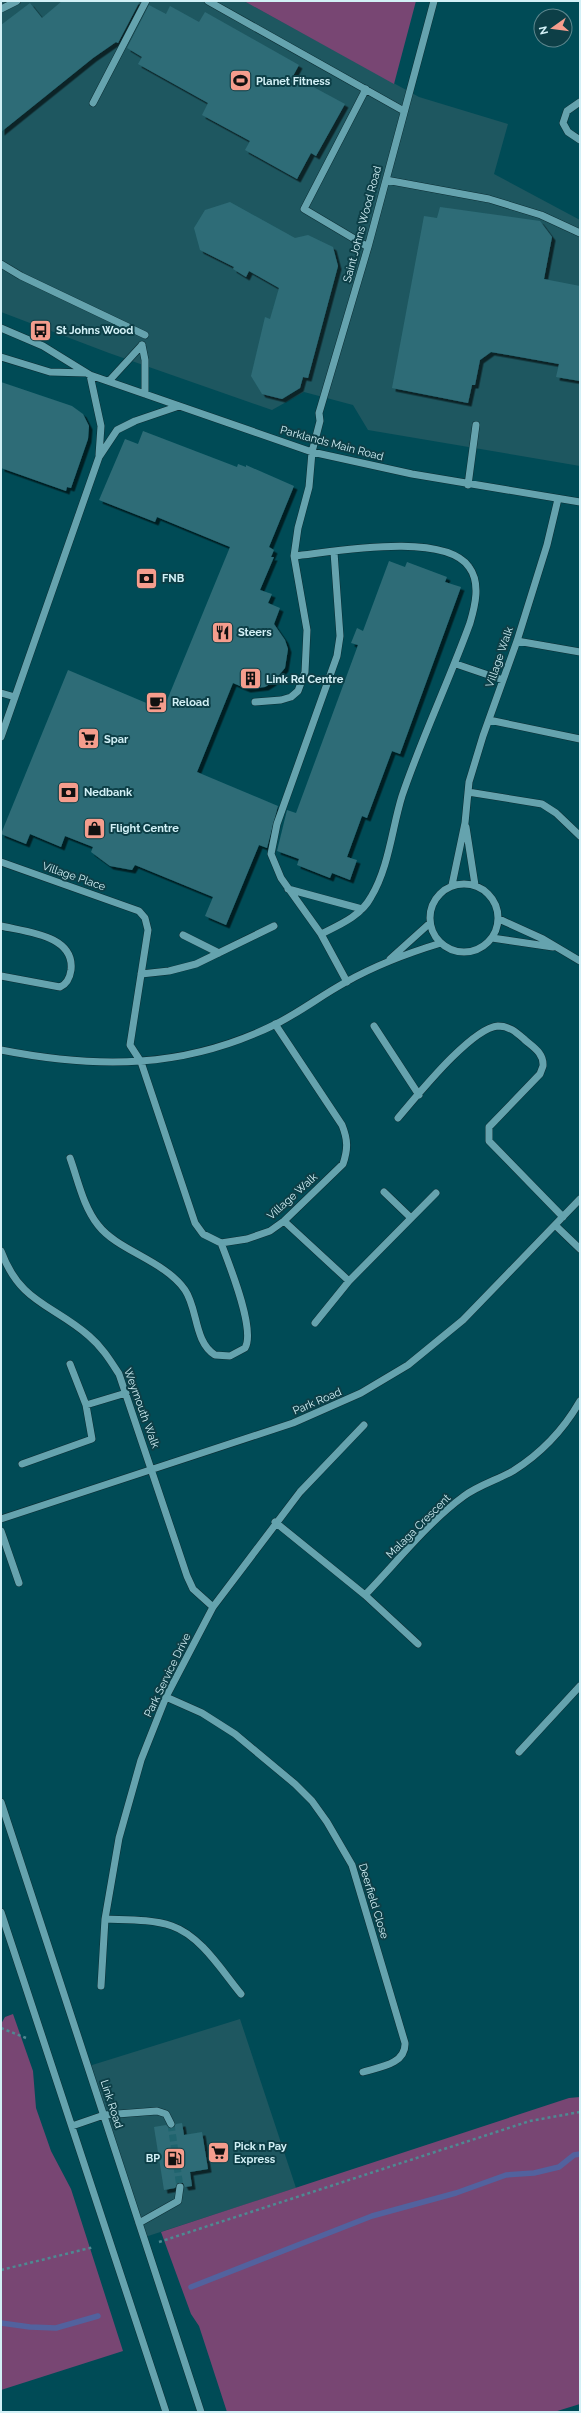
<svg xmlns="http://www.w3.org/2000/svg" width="581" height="2413" font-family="Raleway,sans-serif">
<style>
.built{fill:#1e5760}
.green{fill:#784673}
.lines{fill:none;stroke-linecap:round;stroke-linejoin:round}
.stream{stroke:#52629e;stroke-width:5.5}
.building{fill:#2e6c77;filter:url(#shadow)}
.minor-tunnel{stroke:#20646e;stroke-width:7;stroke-dasharray:7 3.5;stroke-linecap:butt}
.minor-casing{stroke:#0c2e34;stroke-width:8}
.path{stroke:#4e8992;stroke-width:2.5;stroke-dasharray:3 3;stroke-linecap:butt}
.minor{stroke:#65a3ae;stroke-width:7}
.labels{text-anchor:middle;stroke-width:4;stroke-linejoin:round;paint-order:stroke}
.poi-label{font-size:11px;font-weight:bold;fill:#d2f0f6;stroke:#0d3f47;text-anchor:start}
.street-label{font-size:11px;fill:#d2f0f6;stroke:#0d3f47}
</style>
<defs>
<filter id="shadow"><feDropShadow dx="3.5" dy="3.5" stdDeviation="0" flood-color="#0009"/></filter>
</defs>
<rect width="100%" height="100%" fill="#004b56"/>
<path class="built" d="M1 1H244L419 97 508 124 494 174 580 220V466L368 430 353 405 304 392 272 410 109 353 1 312Z
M240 2019 296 2188 145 2237 89 2066Z"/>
<path class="green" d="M244 1H416L394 84Z
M13 2014 33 2071 36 2108 51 2151 71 2189 123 2351 1 2390V2024L5 2017Z
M580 2097V2404L554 2412H227L199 2326 191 2314 161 2232 569 2098Z"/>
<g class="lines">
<path class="stream" d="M191 2287 372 2216 456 2193 506 2175 534 2173 559 2167 574 2155 580 2154
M1 2323 30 2327 56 2328 98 2316"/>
</g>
<path class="building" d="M62 1H140L118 43 116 42 93 58 1 132V25L30 3 42 18Z
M149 5 166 14 170 6 199 22 205 12 299 65 293 76 345 104 316 156 311 153 297 179 245 150 250 141 202 115 208 103 138 64 142 57 127 48Z
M230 202 295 238 308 235 333 247 338 266 308 378 303 377 300 388 282 399 262 394 251 376 265 317 270 319 279 288 249 271 246 277 233 269 234 267 200 250 194 228 205 210Z
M440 207 540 221 552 237 544 279 580 286V381L556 377 559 364 491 352 480 360 475 385H472L468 403 392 388 424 216 437 218Z
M1 382 72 406 83 414 89 426 88 439 71 488 67 487 66 491 1 468Z
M143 431 237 467 238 464 246 467V465L294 486 269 547 274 550 271 557H274L260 590 272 594 268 603 280 608 274 624 285 640 288 649 285 668 273 682 265 687 247 689 233 683 197 772 278 806 267 848 259 845 226 925 205 916 213 897 135 865 132 870 110 866 91 852 93 847 65 836 61 847 30 834 26 844 1 834 68 670 163 710 230 547 157 517 155 522 99 500 125 439 138 444Z
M389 561 405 567 407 562 447 577 445 582 461 587 400 754 392 751 367 818 362 816 347 857 357 860 350 880 332 873 330 878 297 865 299 859 277 851 287 810 296 813 358 645 351 643 357 628 363 631Z
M182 2123 184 2135 202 2132 208 2169 190 2172 192 2186 185 2187 183 2183 179 2182 175 2188 164 2190 154 2127 166 2125 171 2129 176 2124Z"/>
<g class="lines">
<path class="minor-tunnel" d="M171 2124 180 2187"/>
<defs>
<path id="minor" d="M208 1 404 111
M1 9 17 1
M366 89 304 209 368 247
M580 102 567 111 563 123 568 132 580 140
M93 103 146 1
M386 180 489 199 541 215 580 233
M1 264 21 276 145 335
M1 328 43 346 90 375 312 452 412 474 580 502
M142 345 145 360V394
M1 357 50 372 86 373
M90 375 101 426 99 455
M109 381 142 345
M468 485 476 425
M334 552 340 636 337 656 277 824 271 854 281 878 321 934 347 982
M294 556C333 552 444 531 469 567 481 583 475 606 470 623 449 681 422 737 402 796 392 828 389 867 371 897 361 916 339 925 321 934
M517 641 580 652
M456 664 503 680
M1 693 15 697
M255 702 281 700 291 697 298 691 305 672 307 630 294 556 298 528 309 487 312 452 320 421 319 413 368 247 434 1
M489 720 580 739
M1 737 99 457 117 430 135 421 179 406
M468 792 542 804 556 813 580 836
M466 827 475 885
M1 862 139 911 145 918 148 930 130 1045 141 1062 195 1223 203 1234 221 1243 247 1239 270 1231 284 1221 343 1164C348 1149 348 1140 342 1125L275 1024
M430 918a34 34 0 1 1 68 0a34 34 0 1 1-68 0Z
M452 885 465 823 469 782 483 736 517 641 547 545 558 499
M288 889 362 909
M499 919 543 939 580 961
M1 926C26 932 75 935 71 970 70 977 67 984 60 987L1 976
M183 935 219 953
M492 938 553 947
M390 959 430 923
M141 974 169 971 196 964 274 926
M374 1026 419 1095
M1 1050C98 1069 185 1069 276 1024 300 1012 322 995 346 982 376 965 408 953 441 943
M398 1118C417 1096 471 1028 498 1026 510 1026 517 1033 525 1040 533 1047 544 1053 543 1066L540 1074 489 1127V1141L563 1217
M70 1158C78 1180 83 1206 98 1225 118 1251 164 1260 185 1290 198 1309 194 1342 215 1355L230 1356 245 1348C256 1330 229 1264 221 1243
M384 1192 411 1218
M284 1221 349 1281
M555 1225 580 1249
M1 1251C20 1303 52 1304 89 1336 102 1347 110 1360 119 1374L187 1576 193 1589 213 1607
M315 1323 349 1281 436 1193
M86 1405 126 1393
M22 1464 92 1439 86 1405 70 1364
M1 1519 293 1423 361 1393 408 1365 463 1320 580 1199
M275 1522 365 1595C397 1562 427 1523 464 1496 479 1485 497 1480 513 1471 540 1454 564 1429 580 1401
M1 1531 19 1583
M365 1595 418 1644
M166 1697 202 1713 235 1734 295 1784 312 1801 327 1822 352 1865 405 2043C406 2064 380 2067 363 2072
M519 1752 580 1686
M1 1802 201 2412
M1 1912 166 2412
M105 1919C127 1920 151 1919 172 1926 201 1936 222 1971 241 1994
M101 1986 105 1919 119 1838 141 1760 166 1697 213 1607 300 1492 364 1425
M72 2126 104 2115 157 2111 166 2114 171 2124
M139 2223 178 2201 180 2187"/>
</defs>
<use href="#minor" class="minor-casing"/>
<path class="path" d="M1 2028 26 2038
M159 2242 530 2121 580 2112
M1 2270 94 2247"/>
<use href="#minor" class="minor"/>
</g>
<defs>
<symbol id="stadium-square" viewBox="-11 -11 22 22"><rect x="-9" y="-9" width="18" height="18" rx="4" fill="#f59d8d" stroke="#0d3f47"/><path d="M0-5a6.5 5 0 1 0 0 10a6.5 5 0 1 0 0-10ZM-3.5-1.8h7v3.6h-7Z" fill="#111"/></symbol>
<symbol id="bus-square" viewBox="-11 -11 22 22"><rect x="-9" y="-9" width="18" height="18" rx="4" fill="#f59d8d" stroke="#0d3f47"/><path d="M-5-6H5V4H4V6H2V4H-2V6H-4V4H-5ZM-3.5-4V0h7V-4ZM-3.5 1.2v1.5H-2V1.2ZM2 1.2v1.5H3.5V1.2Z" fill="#111"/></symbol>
<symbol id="bank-square" viewBox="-11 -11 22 22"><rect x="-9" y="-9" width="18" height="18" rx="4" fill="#f59d8d" stroke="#0d3f47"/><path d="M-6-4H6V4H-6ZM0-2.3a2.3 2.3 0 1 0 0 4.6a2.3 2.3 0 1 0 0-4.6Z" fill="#111"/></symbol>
<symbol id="restaurant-square" viewBox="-11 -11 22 22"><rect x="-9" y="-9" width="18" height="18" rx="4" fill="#f59d8d" stroke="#0d3f47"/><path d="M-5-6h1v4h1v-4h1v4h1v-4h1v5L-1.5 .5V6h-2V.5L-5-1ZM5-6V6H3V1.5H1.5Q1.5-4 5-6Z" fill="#111"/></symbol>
<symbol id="building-square" viewBox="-11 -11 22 22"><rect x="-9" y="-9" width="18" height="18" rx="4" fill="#f59d8d" stroke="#0d3f47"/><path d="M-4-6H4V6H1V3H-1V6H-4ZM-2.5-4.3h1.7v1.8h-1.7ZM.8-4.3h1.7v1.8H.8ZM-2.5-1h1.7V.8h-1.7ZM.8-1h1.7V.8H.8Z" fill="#111"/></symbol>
<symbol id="cafe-square" viewBox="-11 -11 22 22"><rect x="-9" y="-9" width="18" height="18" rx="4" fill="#f59d8d" stroke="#0d3f47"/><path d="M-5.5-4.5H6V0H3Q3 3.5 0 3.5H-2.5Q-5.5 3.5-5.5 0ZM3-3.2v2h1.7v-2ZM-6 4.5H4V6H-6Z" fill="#111"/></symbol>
<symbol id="supermarket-square" viewBox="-11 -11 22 22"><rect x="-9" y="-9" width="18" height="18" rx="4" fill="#f59d8d" stroke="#0d3f47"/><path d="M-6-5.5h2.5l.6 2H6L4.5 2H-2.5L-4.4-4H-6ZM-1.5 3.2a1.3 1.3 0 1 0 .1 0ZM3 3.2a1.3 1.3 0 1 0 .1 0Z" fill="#111"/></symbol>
<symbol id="shop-square" viewBox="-11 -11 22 22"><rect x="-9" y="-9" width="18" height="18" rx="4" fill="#f59d8d" stroke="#0d3f47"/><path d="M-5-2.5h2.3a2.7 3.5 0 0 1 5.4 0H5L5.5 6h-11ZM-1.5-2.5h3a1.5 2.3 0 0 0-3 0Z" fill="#111"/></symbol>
<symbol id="fuel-square" viewBox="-11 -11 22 22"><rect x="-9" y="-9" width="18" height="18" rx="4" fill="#f59d8d" stroke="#0d3f47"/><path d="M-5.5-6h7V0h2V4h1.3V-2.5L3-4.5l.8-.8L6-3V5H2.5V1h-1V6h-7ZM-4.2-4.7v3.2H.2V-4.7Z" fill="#111"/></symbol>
</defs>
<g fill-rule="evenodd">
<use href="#stadium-square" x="228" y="68" width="25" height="25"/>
<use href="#bus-square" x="28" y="318" width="25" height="25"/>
<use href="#bank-square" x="134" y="566" width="25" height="25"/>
<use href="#restaurant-square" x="210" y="620" width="25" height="25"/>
<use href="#building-square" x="238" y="666" width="25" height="25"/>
<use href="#cafe-square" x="144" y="690" width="25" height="25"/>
<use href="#supermarket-square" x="76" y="726" width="25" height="25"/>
<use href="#bank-square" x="56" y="780" width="25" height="25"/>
<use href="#shop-square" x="82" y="816" width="25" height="25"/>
<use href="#supermarket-square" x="206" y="2140" width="25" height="25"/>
<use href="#fuel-square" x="162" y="2146" width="25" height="25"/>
</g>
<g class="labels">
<g class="poi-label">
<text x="256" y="85">Planet Fitness</text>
<text x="56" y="334">St Johns Wood</text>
<text x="162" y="582">FNB</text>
<text x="238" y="636">Steers</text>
<text x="266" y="683">Link Rd Centre</text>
<text x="172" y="706">Reload</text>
<text x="104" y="743">Spar</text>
<text x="84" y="796">Nedbank</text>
<text x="110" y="832">Flight Centre</text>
<text x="234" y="2150">Pick n Pay<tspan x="234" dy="13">Express</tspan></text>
<text x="160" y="2162" text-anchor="end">BP</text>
</g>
<g class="street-label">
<text transform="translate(362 224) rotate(-75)" y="4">Saint Johns Wood Road</text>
<text transform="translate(332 443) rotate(15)" y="4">Parklands Main Road</text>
<text transform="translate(499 657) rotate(-71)" y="4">Village Walk</text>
<text transform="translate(74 876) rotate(19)" y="4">Village Place</text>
<text transform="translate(292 1196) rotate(-42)" y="4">Village Walk</text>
<text transform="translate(317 1401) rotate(-23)" y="4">Park Road</text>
<text transform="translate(142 1408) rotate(70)" y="4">Weymouth Walk</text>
<text transform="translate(418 1526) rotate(-45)" y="4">Malaga Crescent</text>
<text transform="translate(167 1675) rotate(-64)" y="4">Park Service Drive</text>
<text transform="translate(374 1901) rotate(73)" y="4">Deerfield Close</text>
<text transform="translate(112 2104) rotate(72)" y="4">Link Road</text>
</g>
</g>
<rect width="581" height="2413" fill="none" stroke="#d2f0f6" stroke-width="4"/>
<g transform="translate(553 28) rotate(256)"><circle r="19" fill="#0d3f47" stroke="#5c868d"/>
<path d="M0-3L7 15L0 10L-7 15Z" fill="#f59d8d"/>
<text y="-6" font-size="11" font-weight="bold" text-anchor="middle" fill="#d2f0f6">N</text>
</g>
</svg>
